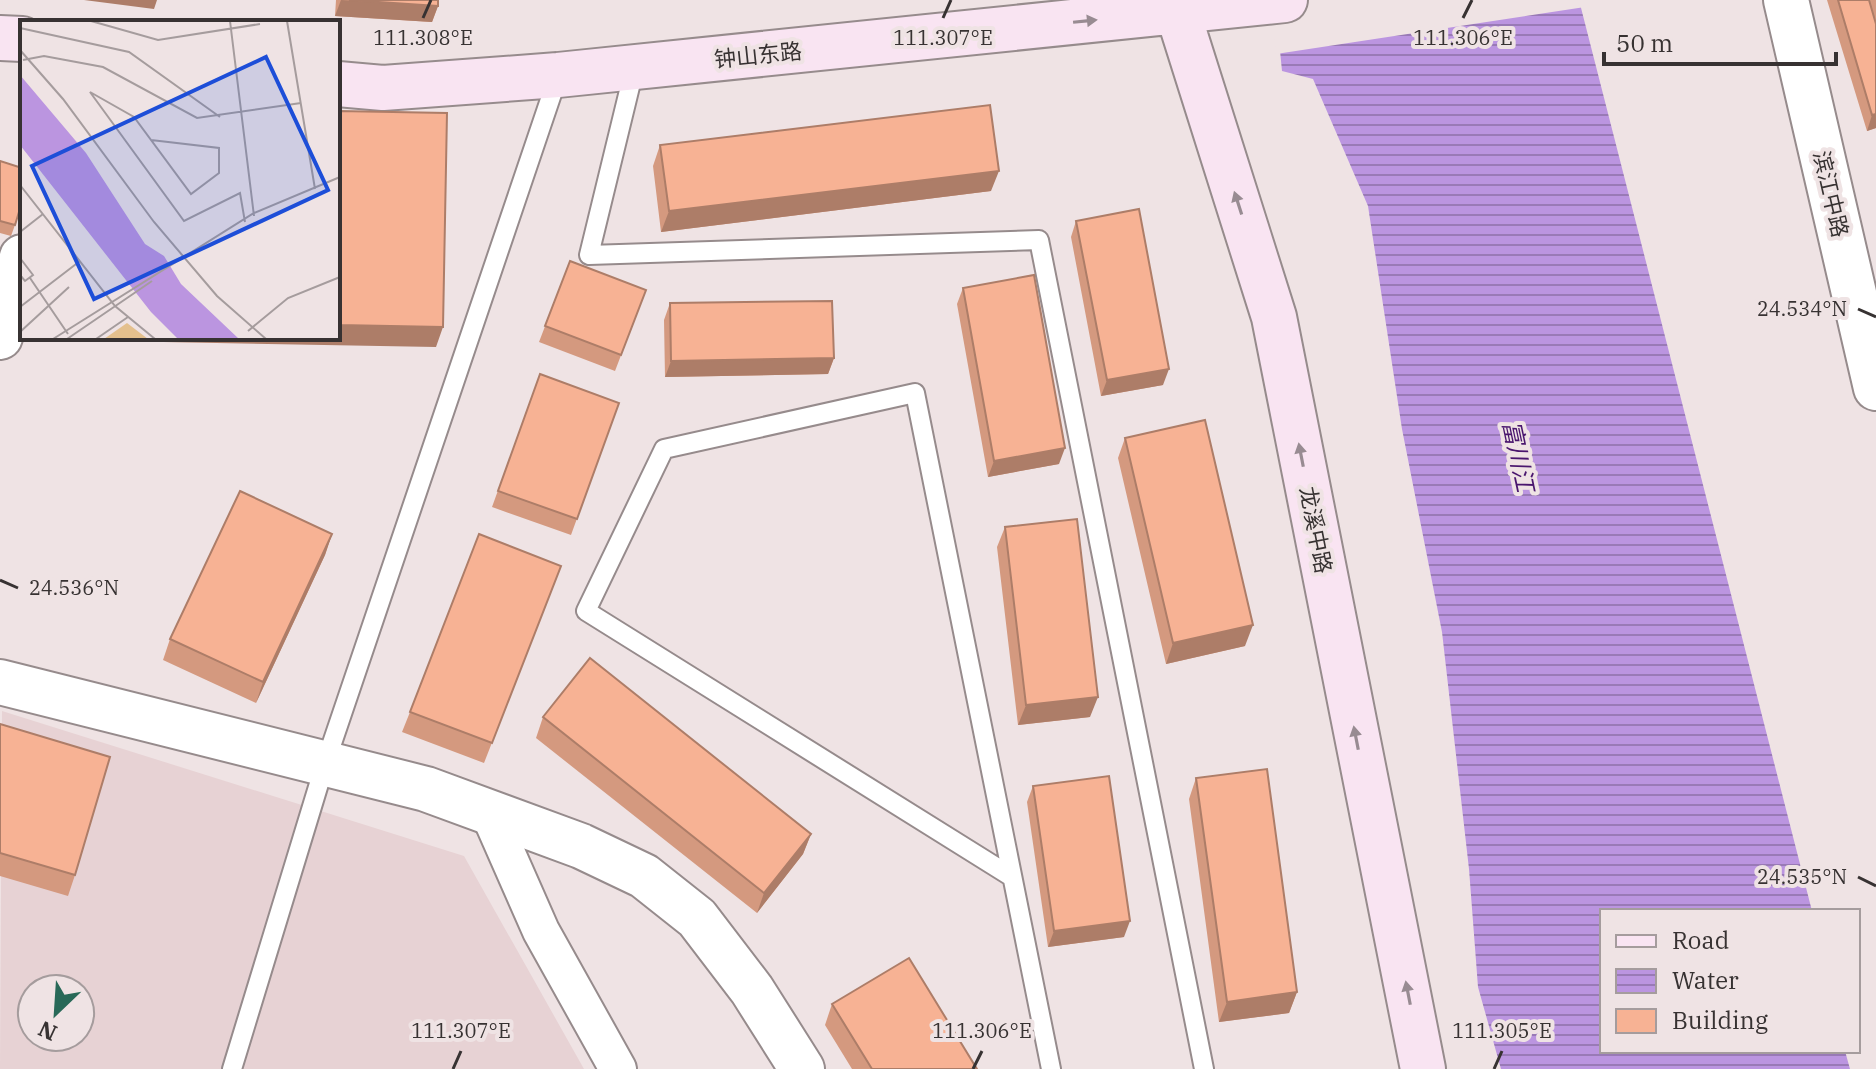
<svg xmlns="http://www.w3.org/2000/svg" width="1876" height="1069" font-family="'IBM Plex Serif','Noto Sans SC',serif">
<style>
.built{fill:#e7d2d4;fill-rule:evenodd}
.water{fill:url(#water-rules)}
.pier{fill:#efe3e4}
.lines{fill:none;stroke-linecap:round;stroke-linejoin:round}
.service-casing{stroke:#968b8c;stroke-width:22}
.minor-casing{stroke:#968b8c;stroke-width:40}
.tertiary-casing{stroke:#968b8c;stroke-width:48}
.secondary-casing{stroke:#968b8c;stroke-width:48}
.service{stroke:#fff;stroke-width:18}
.minor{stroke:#fff;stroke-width:36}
.tertiary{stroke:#fff;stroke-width:44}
.secondary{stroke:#f9e4f2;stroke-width:44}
.wall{fill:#d4997f}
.shaded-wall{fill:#ad7d68}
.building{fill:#f7b294;stroke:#ad7d68;stroke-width:2}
.oneway{fill:#988b92}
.ticks{fill:none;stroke:#373232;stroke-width:3}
.labels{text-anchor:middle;stroke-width:8;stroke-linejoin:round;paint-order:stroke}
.street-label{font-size:22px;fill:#373232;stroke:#efe3e4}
.water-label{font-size:24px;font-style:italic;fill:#4a166e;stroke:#efe3e4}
.inset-road{fill:none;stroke:#a59c9d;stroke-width:2}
.view{fill:#1d4ed8;fill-opacity:0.15;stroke:#1d4ed8;stroke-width:4}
.inset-edge{fill:none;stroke:#373232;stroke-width:4}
.ticks-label{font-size:20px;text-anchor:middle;fill:#373232;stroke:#efe3e4;stroke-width:8;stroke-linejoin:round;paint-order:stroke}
</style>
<defs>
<pattern id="water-rules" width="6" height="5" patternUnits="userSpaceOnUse" patternTransform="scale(2)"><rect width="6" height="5" fill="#bb95e0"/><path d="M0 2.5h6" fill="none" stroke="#997ab6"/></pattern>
</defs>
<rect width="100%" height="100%" fill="#efe3e4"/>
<path class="built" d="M2 711 464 856 584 1069H0ZM32 989H80V1037H32Z"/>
<path class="water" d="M1275 0H1579L1812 911H1602V1051H1845L1850 1069H1501L1478 987 1469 869 1442 632 1402 429 1368 206 1313 79 1282 71Z"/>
<path class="pier" d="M1271 0H1583L1585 7 1276 54Z"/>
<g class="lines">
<defs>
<path id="service" d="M635 66 589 255 1039 240 1204 1069
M1012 877 586 611 664 449 915 393 1051 1069
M232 1069 325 764 558 76"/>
<path id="minor" d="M489 813 541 931 618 1069"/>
<path id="tertiary" d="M1786 0 1876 388
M0 337 22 257
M0 682 426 789 581 846 644 876 697 918 752 990 802 1069"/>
<path id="secondary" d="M1177 0 1178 13 1274 317 1423 1069
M0 38 22 39
M338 84 383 88 558 75 1285 0"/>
</defs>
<use href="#service" class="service-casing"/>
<use href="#minor" class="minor-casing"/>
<use href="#tertiary" class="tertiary-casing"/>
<use href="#secondary" class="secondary-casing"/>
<use href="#service" class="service"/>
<use href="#minor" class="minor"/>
<use href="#tertiary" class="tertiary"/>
<use href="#secondary" class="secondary"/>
</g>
<path class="wall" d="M336 0H438V6L432 22 335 16Z
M1827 0H1876V128L1867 131Z
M660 145 991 191 661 232 653 166Z
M0 161 15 225 11 236 0 233Z
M1076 221 1163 385 1101 396 1071 237Z
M570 261 646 290 615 371 539 342Z
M963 288 1059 464 988 477 957 304Z
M670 303 834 358 828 374 665 377 664 320Z
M540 374 619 403 571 535 492 507Z
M1125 438 1245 646 1166 664 1118 458Z
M1005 527 1090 717 1018 725 997 547Z
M332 534 325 555 256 703 163 660 170 639Z
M561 566 484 763 402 732 410 712Z
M543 717 811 834 803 854 757 913 536 738Z
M0 724 75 875 68 896 0 876Z
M1196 778 1297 992 1289 1013 1219 1022 1189 799Z
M1033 786 1124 937 1048 947 1027 802Z
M832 1004 977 1069H852L825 1025Z"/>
<path class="shaded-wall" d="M84 0H157L154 9Z
M341 0 438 6 432 22 335 16Z
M1876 114V128L1867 131 1872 115Z
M999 171 991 191 661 232 669 211Z
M338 325 443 327 436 347 58 340 59 338H338Z
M834 358 828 374 665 377 671 361Z
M1169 369 1163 385 1101 396 1107 380Z
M1065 448 1059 464 988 477 994 461Z
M332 534 325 555 256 703 263 682Z
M1253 625 1245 646 1166 664 1173 643Z
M1098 697 1090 717 1018 725 1026 705Z
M811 834 803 854 757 913 764 893Z
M1130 921 1124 937 1048 947 1054 931Z
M1297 992 1289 1013 1219 1022 1227 1002Z"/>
<path class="building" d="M349 0H438V6Z
M1838 0H1869L1876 24V114L1872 115Z
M990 105 999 171 669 211 660 145Z
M338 111 447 113 443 327 338 325Z
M0 161 22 168V202L15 225 0 221Z
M1139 209 1169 369 1107 380 1076 221Z
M570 261 646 290 621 355 545 326Z
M1034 275 1065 448 994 461 963 288Z
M832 301 834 358 671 361 670 303Z
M540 374 619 403 577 519 498 491Z
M1205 420 1253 625 1173 643 1125 438Z
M240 491 332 534 263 682 170 639Z
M1077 519 1098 697 1026 705 1005 527Z
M479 534 561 566 492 743 410 712Z
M590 658 811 834 764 893 543 717Z
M0 724 110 757 75 875 0 853Z
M1267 769 1297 992 1227 1002 1196 778Z
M1109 776 1130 921 1054 931 1033 786Z
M909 958 977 1069H872L832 1004Z"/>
<defs><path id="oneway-solid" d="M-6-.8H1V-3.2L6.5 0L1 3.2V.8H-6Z" transform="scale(2)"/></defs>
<g class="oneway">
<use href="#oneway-solid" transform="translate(1085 21) rotate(-6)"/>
<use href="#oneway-solid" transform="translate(1238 203) rotate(-108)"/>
<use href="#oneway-solid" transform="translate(1301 455) rotate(-101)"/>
<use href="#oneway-solid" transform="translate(1356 738) rotate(-101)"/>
<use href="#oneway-solid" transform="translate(1408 993) rotate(-101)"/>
</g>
<path class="ticks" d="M423 18 431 0M943 18 951 0M1463 18 1472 0M1858 309 1876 317M0 580 18 588M1858 877 1876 886M453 1069 461 1051M973 1069 982 1051M1494 1069 1502 1051"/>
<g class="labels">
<g class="street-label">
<text transform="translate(758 55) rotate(-6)" y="8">钟山东路</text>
<text transform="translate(1831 194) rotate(77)" y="8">滨江中路</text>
<text transform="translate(1316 530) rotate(79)" y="8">龙溪中路</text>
</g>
<g class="water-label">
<text transform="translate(1518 456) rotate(78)" y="8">富川江</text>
</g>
</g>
<g transform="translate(20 20)">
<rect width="320" height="320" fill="#efe3e4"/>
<path d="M107 303 128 319H84Z" fill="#e4c08d"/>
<path d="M0 55 66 133 125 224 144 236 161 264 219 319H158L131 292 0 125Z" fill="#bb95e0"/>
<path class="inset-road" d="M71 1 138 20 240 4M210 1 234 196M267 1 295 169M0 8 109 32 200 97M0 30 43 79 134 202 197 276 246 319M3 40 24 36 83 47 177 98 281 83M131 120 199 128V153L171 174 114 97 70 72 164 201 220 173 225 202M0 165 95 286 135 319M0 212 23 194M0 238 13 255 5 261 0 255M10 258 48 314M0 287 60 241M228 311 268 278 320 257M0 312 49 267M33 319 234 193 320 157M47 319 132 261M76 319 108 297"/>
<path class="view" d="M246 37 308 170 74 279 12 146Z"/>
<rect width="320" height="320" class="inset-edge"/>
</g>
<g class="ticks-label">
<text x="423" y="45">111.308°E</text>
<text x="943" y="45">111.307°E</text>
<text x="1463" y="45">111.306°E</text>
<text x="1802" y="316">24.534°N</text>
<text x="74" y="595">24.536°N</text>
<text x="1802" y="884">24.535°N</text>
<text x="461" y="1038">111.307°E</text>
<text x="982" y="1038">111.306°E</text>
<text x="1502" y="1038">111.305°E</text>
</g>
<rect x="1600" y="909" width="260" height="144" fill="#efe3e4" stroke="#a59c9d" stroke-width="2"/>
<rect x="1616" y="935" width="40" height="12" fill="#f9e4f2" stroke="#a59c9d" stroke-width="2"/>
<text x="1672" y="949" font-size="24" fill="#373232">Road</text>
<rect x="1616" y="969" width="40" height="24" fill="url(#water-rules)" stroke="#a59c9d" stroke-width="2"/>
<text x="1672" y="989" font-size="24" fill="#373232">Water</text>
<rect x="1616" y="1009" width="40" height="24" fill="#f7b294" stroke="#a59c9d" stroke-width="2"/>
<text x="1672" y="1029" font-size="24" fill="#373232">Building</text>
<g transform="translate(56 1013) rotate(205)"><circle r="38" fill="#efe3e4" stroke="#a59c9d" stroke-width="2"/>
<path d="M0-6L14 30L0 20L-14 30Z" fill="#286958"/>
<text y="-12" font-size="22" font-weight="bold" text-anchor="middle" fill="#373232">N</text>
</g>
<path d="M1604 52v12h232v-12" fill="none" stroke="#373232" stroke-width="4"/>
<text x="1616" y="52" font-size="24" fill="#373232" stroke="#efe3e4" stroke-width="6" paint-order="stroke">50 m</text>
</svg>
